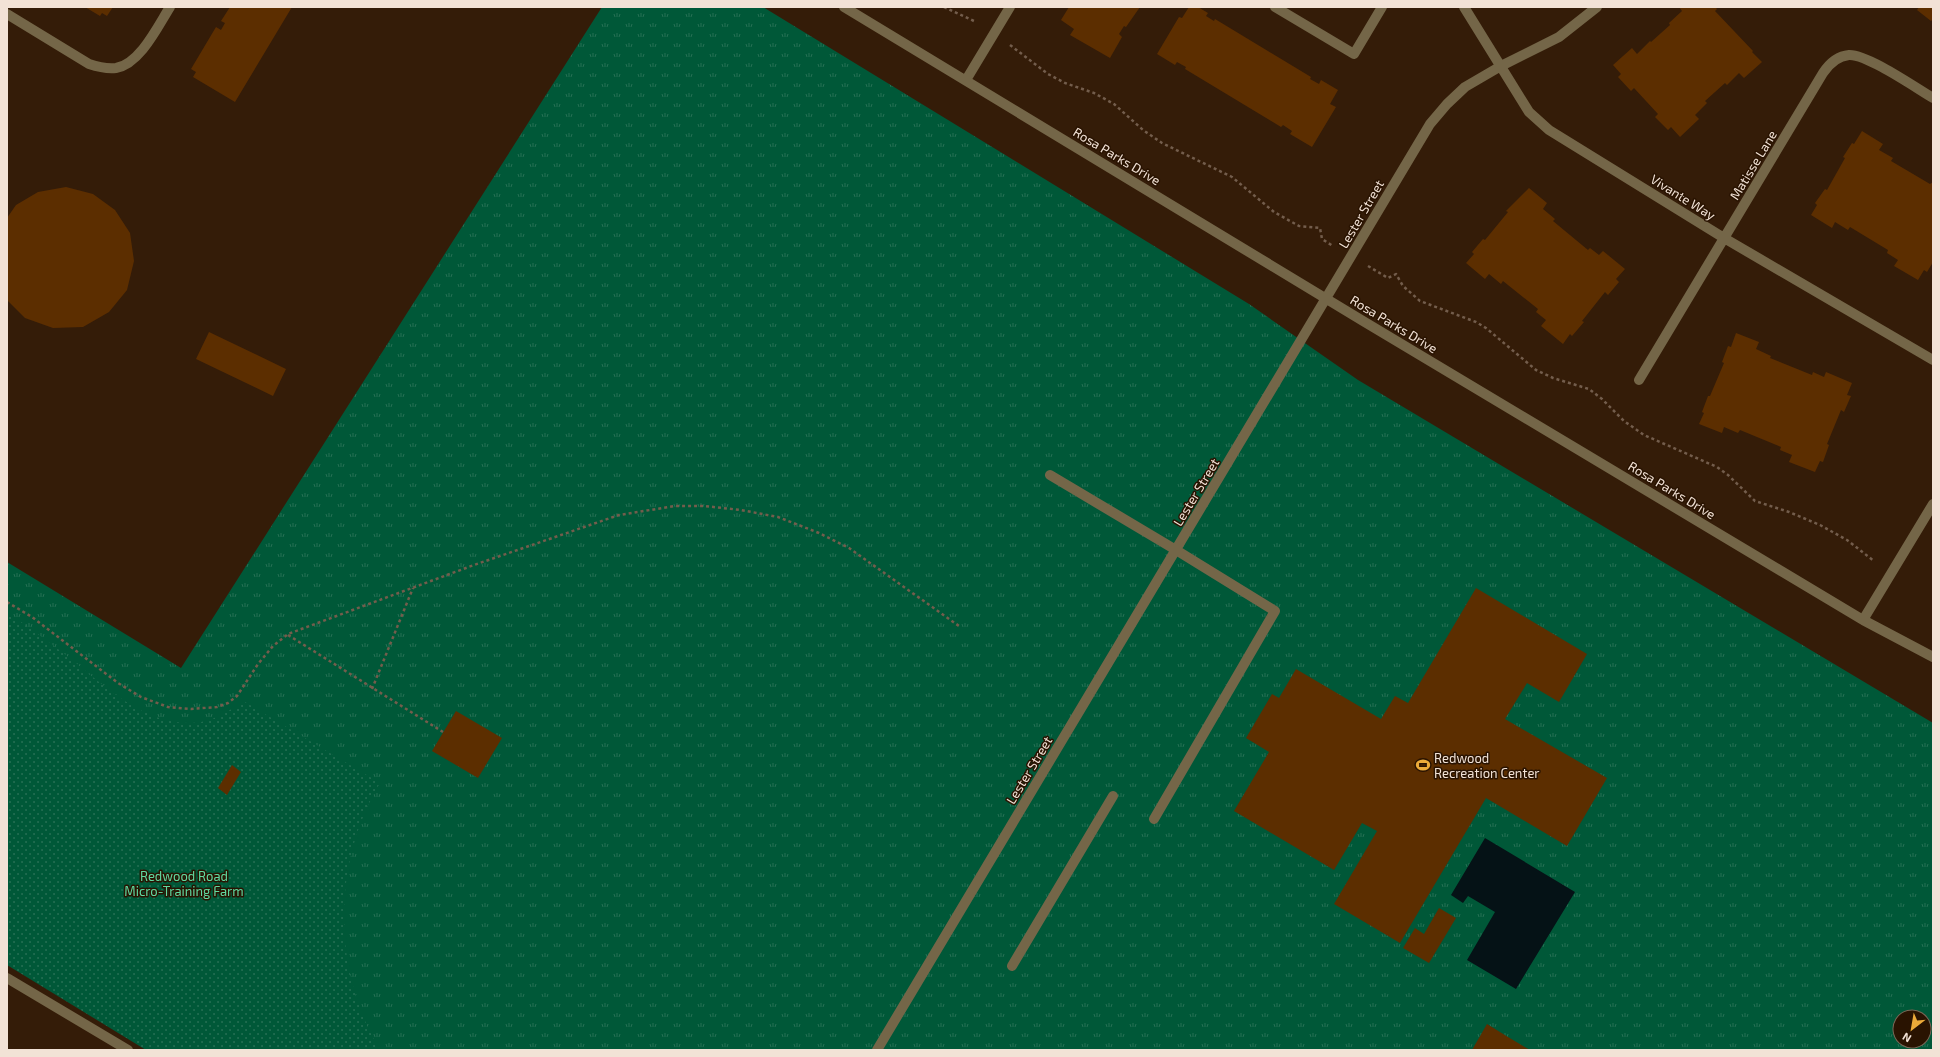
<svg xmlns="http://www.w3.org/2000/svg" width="1940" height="1057" font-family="'Exo 2',sans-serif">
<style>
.park{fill:url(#park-tufts);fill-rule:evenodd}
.garden{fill:url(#garden-dots)}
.water{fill:#051216}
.building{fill:#5c2e00}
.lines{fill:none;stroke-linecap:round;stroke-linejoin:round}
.path{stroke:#735d4c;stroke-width:2.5;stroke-dasharray:3 3;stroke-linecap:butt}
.minor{stroke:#746648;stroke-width:10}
.labels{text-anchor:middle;stroke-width:3;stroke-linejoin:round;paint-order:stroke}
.street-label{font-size:13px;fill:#f2e2d6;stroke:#291301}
.poi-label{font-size:13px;fill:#f2e2d6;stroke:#291301;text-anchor:start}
.park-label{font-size:13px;fill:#61daa1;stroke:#291301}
</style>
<defs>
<pattern id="park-tufts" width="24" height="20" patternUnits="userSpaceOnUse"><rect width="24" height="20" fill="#005838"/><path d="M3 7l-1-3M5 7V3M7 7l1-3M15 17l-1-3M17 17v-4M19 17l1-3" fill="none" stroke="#267054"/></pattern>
<pattern id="garden-dots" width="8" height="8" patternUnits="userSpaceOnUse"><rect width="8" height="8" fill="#005838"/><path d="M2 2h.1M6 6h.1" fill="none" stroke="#267054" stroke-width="1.8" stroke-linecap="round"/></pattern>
</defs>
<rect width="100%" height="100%" fill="#341c08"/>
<path class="park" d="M602 7H763L1249 304 1358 380 1933 723V1050H153L7 962V562L181 668ZM1900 1017H1924V1041H1900Z"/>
<path class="garden" d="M7 612C29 627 50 643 71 659 107 688 150 730 201 722 218 719 230 709 245 702L380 783C332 862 332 971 380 1050H146L7 965Z"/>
<path class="water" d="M1485 838 1575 892 1516 989 1467 960 1495 912 1468 896 1463 903 1451 895Z"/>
<path class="building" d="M85 7H113L107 16 102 13 100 16Z
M230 7H292L235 102 193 77 196 72 191 69 216 27 221 30 225 23 221 21Z
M1069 7H1140L1126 27 1124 26 1119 34 1122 37 1110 58 1070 35 1074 29 1061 20Z
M1189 7H1198L1208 13 1206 16 1214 21 1215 19 1311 77 1310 79 1319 84 1321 80 1338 90 1330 104 1336 107 1312 147 1290 134 1292 131 1283 125 1281 127 1185 69 1186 67 1177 62 1175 65 1157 54 1179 17 1182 18Z
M1679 7H1715L1717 9 1715 11 1753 51 1752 52 1762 62 1744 78 1739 73 1727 85 1725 83 1705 101 1707 103 1695 115 1699 119 1680 137 1671 127 1668 130 1655 117 1658 114 1634 88 1631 91 1618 77 1621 74 1613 65 1632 48 1637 54 1650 41 1651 42 1670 25 1669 23 1682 11Z
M1919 7H1933V19L1931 21 1917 10Z
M1862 131 1883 144 1879 150 1893 158 1891 161 1930 184 1933 182V262L1927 272 1924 270 1918 280 1894 266 1898 260 1887 253 1888 250 1850 227 1848 230 1835 222 1832 228 1811 215 1817 205 1815 203 1825 189 1827 190 1845 158 1843 157 1852 143 1854 144Z
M66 187 93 194 115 210 130 233 134 261 127 290 109 312 83 327 53 328 25 318 7 300V218L16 205 38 192Z
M1529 188 1547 203 1543 209 1555 219 1553 221 1588 250 1590 248 1599 255 1603 251 1625 269 1616 279 1619 282 1608 295 1605 292 1582 321 1584 322 1572 336 1570 334 1563 344 1541 326 1546 320 1536 312 1538 309 1503 281 1501 284 1489 274 1485 279 1466 263 1474 254 1472 252 1483 239 1485 240 1508 212 1506 211Z
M209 332 286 369 273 396 196 359Z
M1736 333 1759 342 1756 349 1771 356 1770 358 1812 375 1813 372 1824 377 1826 372 1852 383 1847 395 1851 396 1844 412 1841 410 1827 444 1829 445 1823 462 1820 461 1815 472 1789 462 1792 455 1780 450 1781 447 1740 430 1738 433 1724 427 1722 433 1699 424 1704 413 1702 412 1708 396H1710L1724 363 1722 362 1728 346 1731 347Z
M1476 588 1587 654 1559 702 1527 683 1505 719 1607 778 1567 846 1486 798 1400 943 1334 904 1377 831 1362 823 1334 870 1234 811 1269 752 1246 738 1272 694 1279 698 1296 669 1381 719 1395 696 1408 703Z
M456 711 502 738 478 778 432 751Z
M232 765 241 772 227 795 218 788Z
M1439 908 1456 918 1429 963 1403 948 1415 928 1424 934Z
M1487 1024 1508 1037 1530 1050H1472Z"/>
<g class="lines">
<path class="path" d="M944 7 976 22
M1010 45 1048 74 1065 83 1094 93 1114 104 1143 130 1162 143 1232 177 1274 212 1299 226 1320 228 1322 239 1333 246
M1368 266 1388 278 1396 274 1403 286 1420 301 1476 322 1486 328 1536 370 1553 378 1589 389 1602 399 1624 421 1644 435 1717 467 1728 475 1755 501 1789 512 1820 525 1847 540 1874 561
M7 602 32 617 118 683 141 697 168 707 191 709 217 707 228 703 237 696 258 664 273 646 288 634 474 565 619 515 675 506H704L741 510 778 517 819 533 849 548 959 626
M288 635 443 732
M372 689 413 588"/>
<path class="minor" d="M844 7 1363 321 1863 620 1933 657
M1275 7 1354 54 1382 7
M1464 7 1529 112 1549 130 1724 238 1933 360
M7 14 89 64C98 67 107 69 116 68 140 64 158 26 170 7
M966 80 1010 7
M1639 380 1823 73C1829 64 1837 56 1849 55 1867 54 1916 88 1933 98
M1050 475 1176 550 1275 611 1154 819
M1863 620 1933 504
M1012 966 1113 796
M7 978 128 1050
M877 1050 1430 124 1447 104 1465 87 1501 66 1559 37 1597 7"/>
</g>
<defs>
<symbol id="stadium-bare" viewBox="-9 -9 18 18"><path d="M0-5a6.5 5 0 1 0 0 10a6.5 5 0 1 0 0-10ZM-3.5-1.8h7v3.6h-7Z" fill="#ebaa39" stroke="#291301" stroke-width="2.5" paint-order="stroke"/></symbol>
</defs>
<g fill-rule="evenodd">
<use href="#stadium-bare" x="1413" y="755" width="20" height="20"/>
</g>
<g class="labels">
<g class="street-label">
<text transform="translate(1117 156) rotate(31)" y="5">Rosa Parks Drive</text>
<text transform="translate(1753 165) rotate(-59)" y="5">Matisse Lane</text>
<text transform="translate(1683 197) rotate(32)" y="5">Vivante Way</text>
<text transform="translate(1361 214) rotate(-60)" y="5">Lester Street</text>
<text transform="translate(1394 324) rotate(31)" y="5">Rosa Parks Drive</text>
<text transform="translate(1672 490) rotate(31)" y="5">Rosa Parks Drive</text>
<text transform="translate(1196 492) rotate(-59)" y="5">Lester Street</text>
<text transform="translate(1029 770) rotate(-59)" y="5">Lester Street</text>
</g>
<g class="poi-label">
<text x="1434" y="763">Redwood<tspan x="1434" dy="15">Recreation Center</tspan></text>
</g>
<g class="park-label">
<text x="184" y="881">Redwood Road<tspan x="184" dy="15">Micro-Training Farm</tspan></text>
</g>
</g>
<rect width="1940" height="1057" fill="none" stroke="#f2e2d6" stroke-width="16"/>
<g transform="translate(1912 1029) rotate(211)"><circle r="19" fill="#291301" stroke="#796656"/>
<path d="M0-3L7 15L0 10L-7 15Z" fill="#ebaa39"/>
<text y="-6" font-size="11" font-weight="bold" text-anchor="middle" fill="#f2e2d6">N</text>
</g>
</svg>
